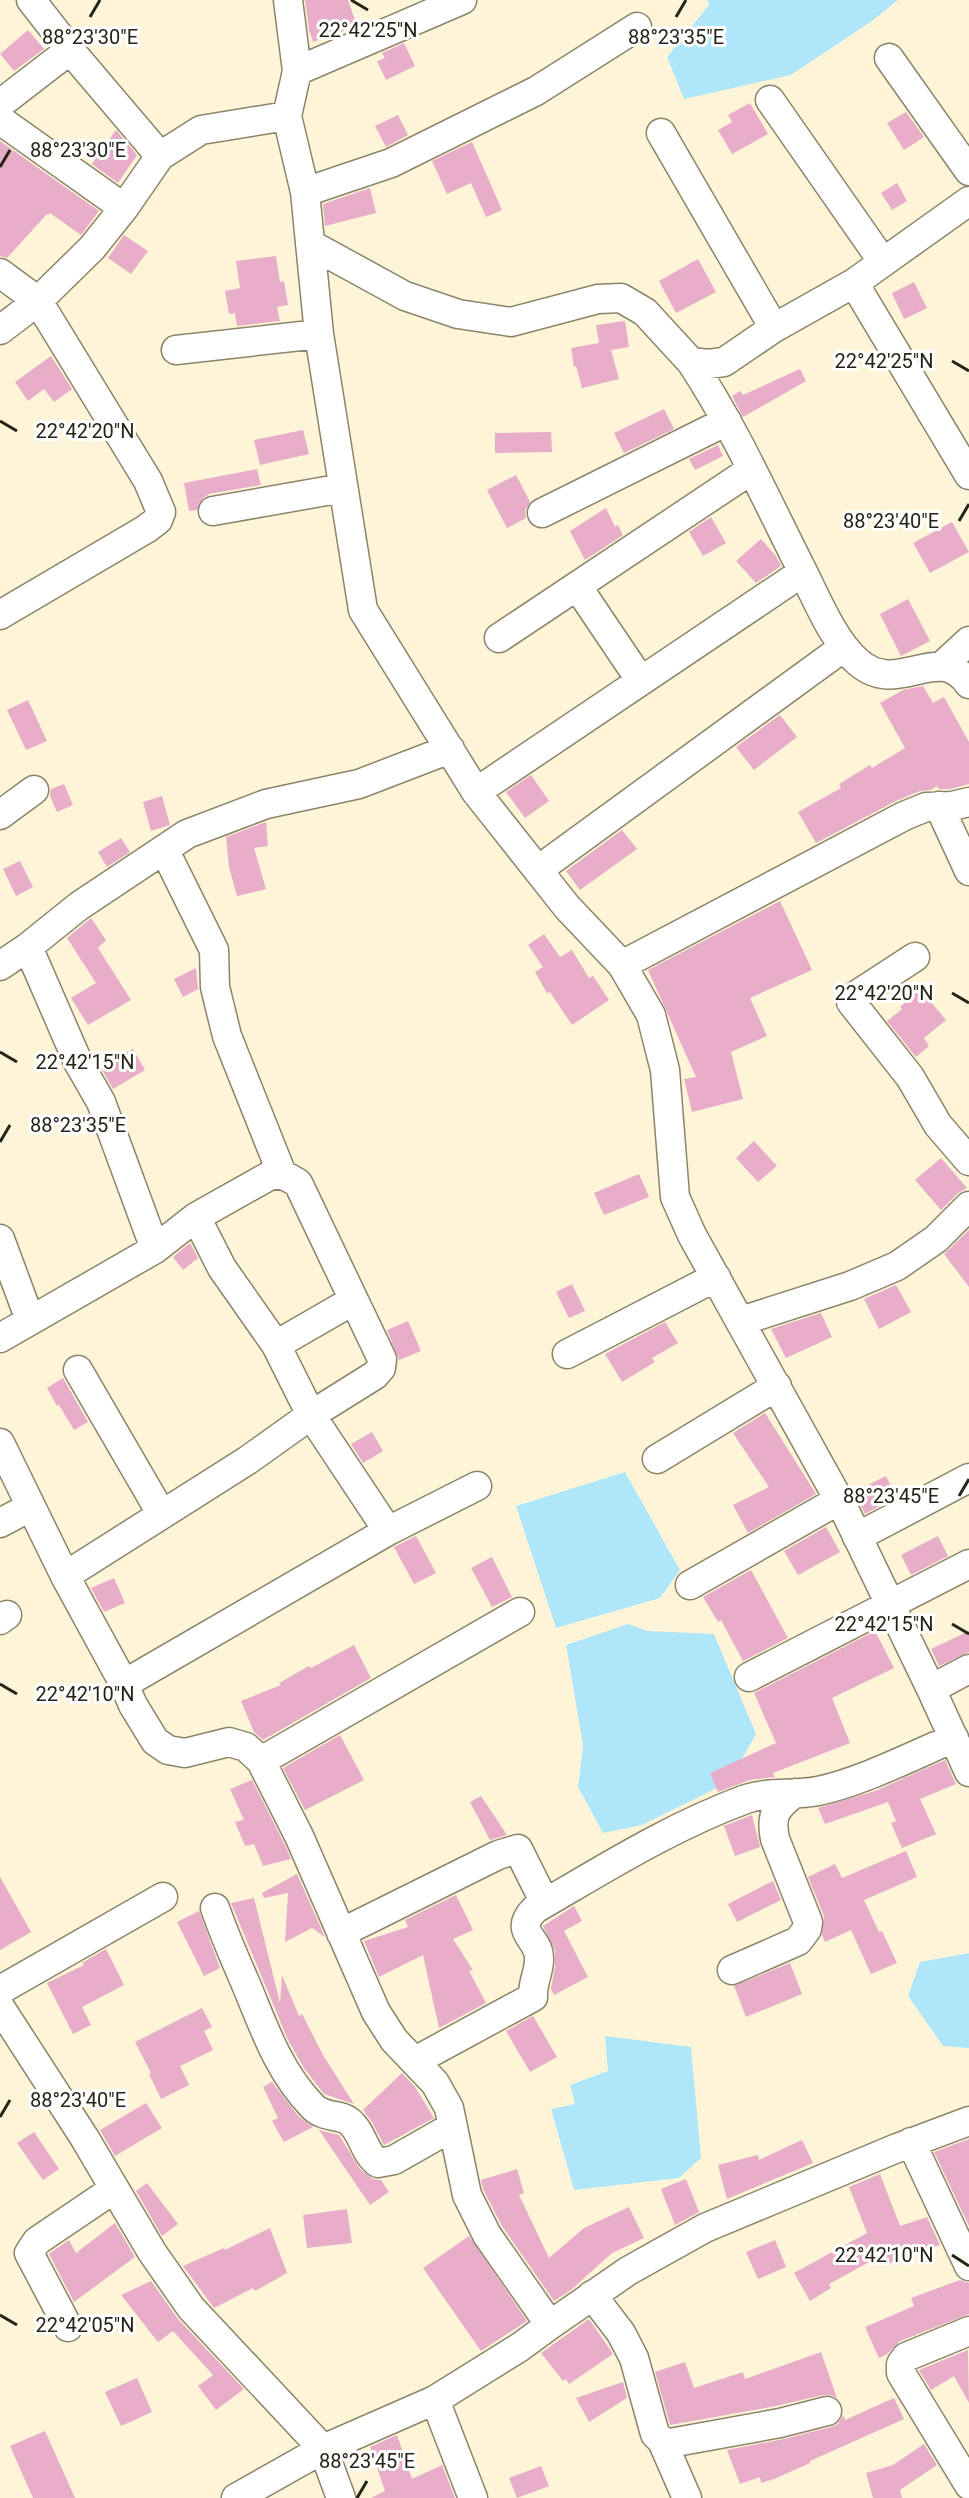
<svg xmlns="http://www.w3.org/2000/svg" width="969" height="2498" font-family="Roboto,sans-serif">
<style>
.water{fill:#b0e6fa}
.building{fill:#e7adc9}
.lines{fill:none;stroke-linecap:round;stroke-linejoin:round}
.minor-casing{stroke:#8c846a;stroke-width:31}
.minor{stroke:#fff;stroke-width:28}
.ticks{fill:none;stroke:#262318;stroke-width:3}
.ticks-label{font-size:20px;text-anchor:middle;fill:#262318;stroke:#fff;stroke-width:6;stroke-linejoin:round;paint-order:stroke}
</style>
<rect width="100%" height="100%" fill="#fef5d8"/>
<path class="water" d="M708 0H898L872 21 791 75 684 99 667 57 709 5Z
M625 1472 680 1570 660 1598 556 1628 516 1506Z
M628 1624 648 1631 714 1634 756 1734 729 1782 642 1825 603 1833 578 1787 583 1745 566 1645Z
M969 1953V2048L943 2046 908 1996 920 1962Z
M605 2036 691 2047 701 2158 679 2178 574 2190 551 2109 575 2104 570 2085 608 2071Z"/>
<path class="building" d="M305 0H348L357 26 313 42 309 30Z
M28 30 44 49 14 71 0 54Z
M404 43 415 66 386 80 377 61 385 58 382 53Z
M750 103 768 134 732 154 718 130 732 122 728 115Z
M906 112 924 137 904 150 887 123Z
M398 115 408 135 386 147 375 126Z
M116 130 137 155 118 183 92 164Z
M0 141 99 211 81 235 50 213 49 215 47 214 7 258 0 256Z
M472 142 502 210 486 217 471 183 447 194 432 161Z
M897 183 907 201 892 210 881 193Z
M370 188 376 213 325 226 323 204Z
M124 235 148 251 131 274 108 258Z
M276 256 280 282 284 281 288 305 277 307 280 321 237 326 235 313 229 314 225 291 240 288 236 261Z
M698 259 716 292 676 313 659 281Z
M914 282 927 308 904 319 892 293Z
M625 321 629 347 611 350 619 379 582 388 576 366 574 367 571 348 599 343 596 325Z
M51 356 72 389 54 402 44 389 28 401 15 382Z
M800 369 806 381 743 417 732 396 740 391 743 395Z
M664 409 674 429 624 453 614 433Z
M303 430 309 454 260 465 254 440Z
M551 432 552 452 495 453V433Z
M718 445 723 456 695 470 689 459Z
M257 469 261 485 209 494 202 499 197 510 189 511 184 483Z
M516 475 530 502 525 511 526 518 507 528 487 490Z
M606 508 615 527 618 525 623 535 585 560 570 531Z
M711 517 726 543 703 556 689 532Z
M952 522 969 552 930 573 913 543Z
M761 539 776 556 781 566 756 583 736 561Z
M908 599 930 641 901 656 880 614Z
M923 686 933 703 944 697 969 742V784L950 789H939L937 786 931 790 920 791 896 801 816 843 798 812 841 788 839 784 870 765 872 768 905 748 880 703 903 690Z
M28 700 47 741 26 750 7 710Z
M780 715 797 737 754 770 736 747Z
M531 775 549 801 525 818 506 792Z
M64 784 73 805 57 812 50 796 51 789Z
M162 796 170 825 151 831 143 802Z
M266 822 268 846 254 848 266 889 237 896 229 867 226 837Z
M622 830 637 849 580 890 566 871Z
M121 838 130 852 107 867 98 852Z
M20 861 33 887 16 896 3 869Z
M780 901 812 970 750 998 767 1036 731 1052 743 1099 692 1112 684 1079 696 1077 648 970Z
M91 918 106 940 98 948 131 1000 88 1025 71 998 96 983 67 938Z
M544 934 560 957 572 950 589 978 593 976 609 1000 572 1025 550 992 547 993 535 972 543 967 528 945Z
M196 968 198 989 183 997 174 979Z
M920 989 946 1020 924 1038 929 1046 916 1057 887 1021 902 1009 900 1007Z
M133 1049 145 1070 113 1089 101 1068Z
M754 1141 777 1166 758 1182 736 1158Z
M941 1158 967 1188 957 1194 941 1210 915 1180Z
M639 1174 649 1197 604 1215 594 1193Z
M969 1230V1287L944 1254Z
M190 1243 198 1258 183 1270 173 1257Z
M572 1284 585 1311 569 1318 556 1292Z
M896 1285 911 1312 879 1329 864 1299Z
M821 1313 832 1337 786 1358 771 1329Z
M408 1321 421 1351 399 1360 387 1330Z
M665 1322 678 1343 652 1358 655 1362 622 1382 605 1354Z
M63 1378 88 1422 74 1430 59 1405 57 1406 47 1388Z
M765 1413 816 1494 748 1533 733 1505 769 1487 733 1433Z
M372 1432 383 1451 363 1463 351 1444Z
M886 1476 896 1497 865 1514 854 1492Z
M826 1527 840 1552 798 1575 784 1551Z
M416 1536 436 1573 414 1584 394 1547Z
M938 1536 948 1556 911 1575 901 1555Z
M492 1557 512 1597 492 1607 471 1568Z
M751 1570 788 1638 743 1661 721 1620 718 1622 703 1597Z
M114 1578 125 1603 104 1612 91 1588Z
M875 1631 894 1668 832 1698 850 1743 773 1773 775 1777 750 1780 718 1792 710 1773 776 1743 754 1693Z
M969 1631V1652L939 1666 931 1649Z
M354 1645 371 1678 263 1740 254 1732 241 1701 281 1685 279 1683 309 1666 311 1668Z
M340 1735 364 1780 305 1810 283 1768Z
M945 1760 956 1784 920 1799 936 1834 902 1848 891 1823 896 1821 888 1802 825 1824 818 1808 875 1791Z
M252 1780 284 1843 291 1859 263 1866 254 1844 245 1846 235 1822 244 1820 230 1789Z
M481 1796 507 1835 490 1840 470 1802Z
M752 1815 760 1847 735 1856 724 1826Z
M906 1851 917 1877 864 1900 879 1932 882 1931 897 1963 871 1974 851 1930 825 1942 822 1935 824 1916 808 1877 835 1864 842 1878Z
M297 1874 325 1937 312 1928 285 1942 288 1893 264 1898 262 1893Z
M0 1877 31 1932 0 1950Z
M773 1881 781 1900 737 1922 728 1904Z
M456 1895 473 1930 453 1939 473 1970 469 1971 486 2003 439 2028 423 1955 379 1977 364 1941 408 1927 405 1920Z
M254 1898 280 2003 282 1975 299 2016 302 2014 323 2055 354 2104 324 2094 304 2068 288 2040 231 1903Z
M574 1906 582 1921 564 1931 588 1977 554 1995 551 1989 555 1967V1951L543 1926Z
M199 1911 220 1968 204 1976 177 1922Z
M106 1949 124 1985 82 2007 91 2025 73 2034 47 1983 84 1965 82 1963Z
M790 1963 802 1994 746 2017 734 1986Z
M202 2008 212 2027 204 2031 213 2050 180 2066 189 2085 161 2099 149 2074 151 2073 135 2042Z
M533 2016 557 2057 530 2072 506 2031Z
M402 2073 415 2087 434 2118 384 2145 372 2122 363 2110Z
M272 2082 299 2117 313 2127 284 2142 272 2121 278 2118 263 2087Z
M146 2103 162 2128 115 2156 100 2130Z
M319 2130 339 2135 360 2169 373 2179 381 2180 389 2192 370 2205Z
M34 2132 59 2169 43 2180 17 2143Z
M969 2139V2226L934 2152Z
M802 2140 813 2163 727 2199 718 2165 758 2155 759 2160Z
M517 2169 524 2193 519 2195 549 2258 584 2228 629 2207 644 2238 612 2253 571 2290 554 2301 502 2226 483 2189 481 2180Z
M880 2174 900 2226 927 2217 940 2245 887 2264 884 2254 829 2284 831 2288 810 2301 794 2273 867 2233 849 2187Z
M686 2179 699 2212 675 2225 661 2189Z
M147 2183 178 2224 162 2236 136 2191Z
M347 2209 352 2243 307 2248 303 2215Z
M115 2223 135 2257 74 2302 49 2254 69 2240 76 2253Z
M270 2228 287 2273 255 2291 253 2288 214 2308 183 2266 224 2248 225 2250Z
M469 2236 527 2321 481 2351 423 2268Z
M775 2240 786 2267 758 2279 746 2252Z
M960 2280 969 2283V2314L900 2341 887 2354 879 2358 865 2327 914 2306 911 2298Z
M151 2281 178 2319 244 2389 216 2410 198 2386 213 2375 173 2331 158 2342 121 2295Z
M589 2319 613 2354 569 2384 566 2379 563 2381 541 2353Z
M968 2350 969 2403 954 2376 931 2390 919 2370Z
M821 2352 837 2398 831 2395H823L776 2406 670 2425 655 2372 685 2362 694 2388 743 2372 745 2379Z
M137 2378 152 2412 121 2426 105 2392Z
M623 2382 627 2398 589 2422 576 2398Z
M894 2398 904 2419 810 2461V2463L774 2479 761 2483 760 2477 740 2484 727 2450 784 2439 831 2427 838 2424 843 2415 845 2420Z
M45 2431 75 2498H33L10 2446Z
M397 2435 412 2479 442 2465 455 2498H371L385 2491 370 2447Z
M924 2444 937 2465 900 2490 902 2498H873L866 2473 893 2465Z
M541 2466 549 2486 517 2498 509 2478Z"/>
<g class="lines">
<defs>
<path id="minor" d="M31 0 70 50 160 156
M288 0 297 71 287 116 305 192 319 334 363 610 476 792 567 907 622 965 651 1015 665 1070 675 1197 692 1235 844 1509 931 1689 969 1772
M889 58 969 171
M297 71 462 0
M770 100 883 262
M0 104 70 50
M0 120 124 208
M661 133 774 328
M305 192 391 163 536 91 637 27
M310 244 405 296 458 314 511 322 598 299 621 298 645 312 691 362 708 364 724 362 774 328 854 283 969 201
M0 273 38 301 148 481 161 512 158 520 146 529 0 615
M854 283 969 475
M0 330 38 301 92 248 124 208 160 156 201 130 287 116
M176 350 319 334
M691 362C734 427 766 499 801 568 816 597 833 641 858 662 899 698 938 640 969 684
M213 511 343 488
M542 513 727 421
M577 586 641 681
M499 638 751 470
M943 665 969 641
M476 792 803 572
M939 806 969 871
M0 815 34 790
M165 851 214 950 215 987 227 1036 282 1174
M538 870 844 647
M28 947 78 1062 101 1102 155 1249
M915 957 852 998 851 1002 910 1077 938 1125 969 1161
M622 965 904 816 926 807 952 806 969 802
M0 966 28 947 79 906 187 834 266 804 359 784 450 749
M0 1239 30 1320
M741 1321 850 1286 897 1266 936 1239 969 1206
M0 1338 155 1249 196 1217 269 1176 282 1174 298 1183 382 1359 381 1368 375 1375 311 1415 388 1531 477 1486
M276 1345 354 1300
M567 1354 716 1277
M78 1370 161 1513
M0 1443 65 1576 124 1684 133 1705 155 1741 168 1750 185 1753 229 1742 246 1747 261 1761 299 1836 376 2012 394 2040 435 2083 449 2108 467 2195 487 2235 550 2325
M657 1459 777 1386
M0 1523 30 1507
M857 1537 969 1478
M65 1576 248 1460 311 1415 276 1345 222 1268 196 1217
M690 1585 839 1500
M0 1620 7 1615
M749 1677 969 1564
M124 1684 388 1531
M931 1689 969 1669
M261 1761 520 1612
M215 1908C224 1934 234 1957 245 1982 264 2027 277 2069 312 2106 324 2119 340 2113 350 2122 363 2133 364 2153 378 2163L394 2160 452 2127
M341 1933 498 1855 518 1849 545 1903
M732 1970 798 1941 807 1929 808 1922 775 1839C770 1815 776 1807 795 1793
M0 1990 163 1897
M0 2007 84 2137 152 2252 191 2308 323 2449 341 2498
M415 2061 533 1997C532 1984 539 1972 539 1960 541 1938 511 1933 535 1909 604 1869 670 1827 746 1799 769 1791 793 1796 818 1791 861 1782 912 1756 954 1738
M911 2142 969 2266
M592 2295 621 2333 634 2358 655 2434 662 2441 670 2443 780 2423 827 2411
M68 2327 29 2253 37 2241 114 2189
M969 2331 906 2357 901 2364V2373L969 2485
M435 2400 473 2498
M662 2441 687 2498
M236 2498 323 2449 435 2400 520 2347 550 2325 628 2271 705 2228 897 2148 969 2121"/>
</defs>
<use href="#minor" class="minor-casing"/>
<use href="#minor" class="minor"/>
</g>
<path class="ticks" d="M351 0 368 10M90 17 100 0M676 17 686 0M0 167 10 150M952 361 969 371M0 421 17 431M959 521 969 504M952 993 969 1003M0 1052 17 1062M0 1142 10 1125M959 1496 969 1479M952 1624 969 1634M0 1684 17 1694M0 2117 10 2100M952 2255 969 2266M0 2315 17 2325M357 2498 367 2481"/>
<g class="ticks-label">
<text x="368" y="37">22°42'25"N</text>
<text x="90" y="44">88°23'30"E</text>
<text x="676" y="44">88°23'35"E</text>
<text x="78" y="157">88°23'30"E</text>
<text x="884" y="368">22°42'25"N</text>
<text x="85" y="438">22°42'20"N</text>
<text x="891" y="528">88°23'40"E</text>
<text x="884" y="1000">22°42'20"N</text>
<text x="85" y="1069">22°42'15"N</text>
<text x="78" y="1132">88°23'35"E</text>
<text x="891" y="1503">88°23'45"E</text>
<text x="884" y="1631">22°42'15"N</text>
<text x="85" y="1701">22°42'10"N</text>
<text x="78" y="2107">88°23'40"E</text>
<text x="884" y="2262">22°42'10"N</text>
<text x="85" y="2332">22°42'05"N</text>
<text x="367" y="2468">88°23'45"E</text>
</g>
</svg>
